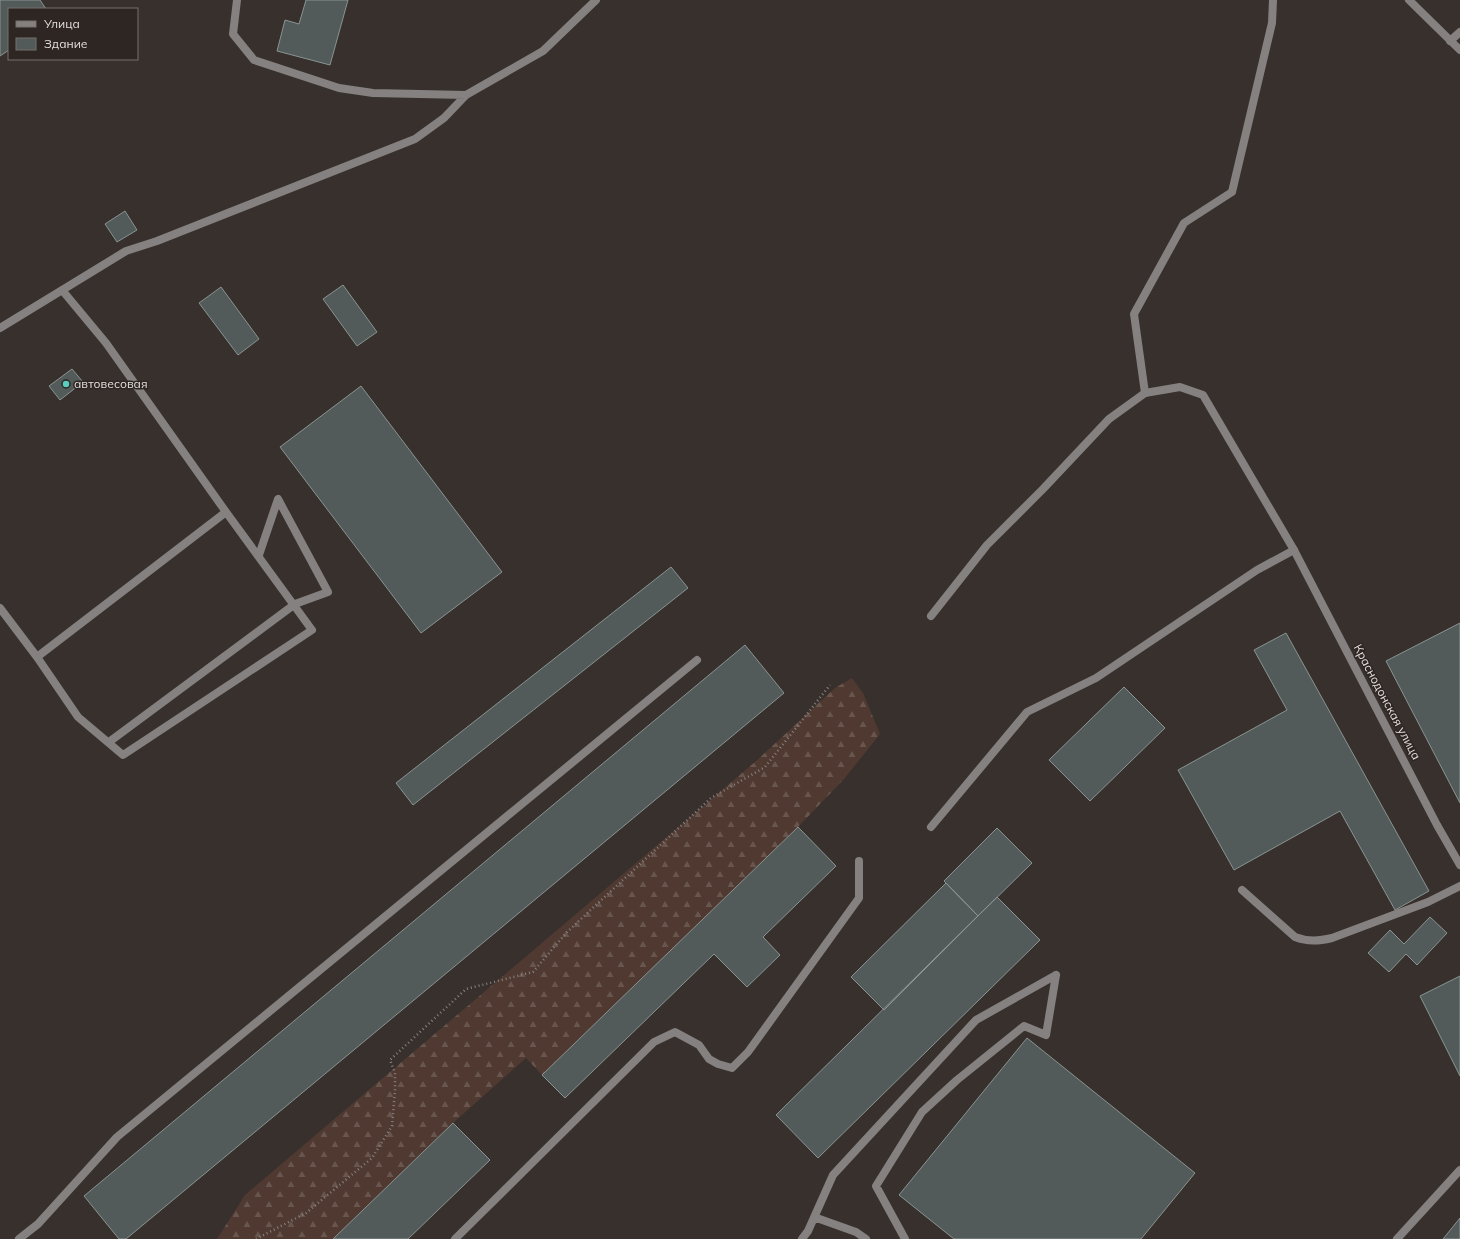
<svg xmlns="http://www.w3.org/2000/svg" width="1460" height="1239" font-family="Mulish,sans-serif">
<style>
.forest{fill:url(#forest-firs)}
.building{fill:#525b5a;stroke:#899492}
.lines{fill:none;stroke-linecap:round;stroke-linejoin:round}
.path{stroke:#898380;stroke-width:2.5;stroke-dasharray:1 3;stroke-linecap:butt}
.service{stroke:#858180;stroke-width:8}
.minor{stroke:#858180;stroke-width:8}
.poi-dot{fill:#59cebe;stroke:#2d2623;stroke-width:1.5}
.labels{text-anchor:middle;stroke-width:3;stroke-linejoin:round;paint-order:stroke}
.poi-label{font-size:12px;fill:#e4dfdd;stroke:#2d2623;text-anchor:start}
.street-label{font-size:12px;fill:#e4dfdd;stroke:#2d2623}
</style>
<defs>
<pattern id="forest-firs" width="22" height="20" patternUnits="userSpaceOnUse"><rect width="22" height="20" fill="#4f3931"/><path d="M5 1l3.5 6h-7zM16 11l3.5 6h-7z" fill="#68554e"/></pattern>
</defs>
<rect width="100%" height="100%" fill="#37302d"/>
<path class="forest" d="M852 678 863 693 880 734 844 779 798 827 542 1075 526 1058 453 1123 333 1239H217L245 1195 755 762 835 688Z"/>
<path class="building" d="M0 0H40L46 9H9V50L0 56Z
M306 0H348L330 65 277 51 285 20 299 24Z
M125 211 137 230 117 242 105 224Z
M343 285 377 332 357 346 323 299Z
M221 287 259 339 238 355 199 303Z
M72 369 83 382 60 400 49 386Z
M361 386 502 572 421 633 280 447Z
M671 567 688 588 413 805 396 783Z
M1460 623V803L1386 661Z
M1286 633 1429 891 1395 910 1340 811 1234 870 1178 770 1287 710 1254 650Z
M745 645 784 693 126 1239H119L84 1196Z
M1124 687 1165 728 1090 801 1049 760Z
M798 827 836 866 763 937 780 955 747 987 714 954 565 1098 542 1075Z
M997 828 1032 863 978 916 944 881Z
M946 883 978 916 884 1010 851 977Z
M997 897 1040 940 818 1158 776 1115Z
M1430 917 1447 933 1417 965 1406 954 1389 972 1368 953 1390 930 1404 944Z
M1460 976V1076L1420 996Z
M1027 1038 1195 1173 1141 1239H954L899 1195Z
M453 1123 490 1160 408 1239H333Z
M1460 1218V1239H1443Z"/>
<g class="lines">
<path class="path" d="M256 1239 306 1213 372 1158 392 1126 395 1091V1073L390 1060 466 989 533 972 567 932 711 798 765 767 830 685"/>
<path class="service" d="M237 0 233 34 254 60 339 88 373 93 466 95
M1409 0 1460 50
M1450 41 1460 32
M0 328 126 251 157 241 415 139 444 118 466 95 543 51 596 0
M0 608 37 657 78 717 123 755 312 630 226 512 106 343 62 290
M931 616 987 545 1043 489 1109 419 1145 393 1180 387 1203 395 1294 550 1257 570 1096 678 1027 712 931 827
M37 657 226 512
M109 742 295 604 328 592 278 499 259 555
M1242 890 1295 937C1308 942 1319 941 1332 938L1428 902 1460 886
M814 1217 856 1232 866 1239
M19 1239 38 1224 117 1137 697 660
M455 1239 654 1042 675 1032 699 1045 709 1059 718 1064 732 1068 748 1052 859 898V861
M802 1239 808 1231 833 1175 976 1020 1056 975
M905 1239 876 1186 922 1112 957 1080 1024 1026 1046 1035 1056 975
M1397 1239 1460 1170"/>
<path class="minor" d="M1145 393 1134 314 1184 223 1232 192 1272 23 1273 0
M1294 550 1437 825 1460 865"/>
</g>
<circle class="poi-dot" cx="66" cy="384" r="4"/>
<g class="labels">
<g class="poi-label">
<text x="74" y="388">автовесовая</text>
</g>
<g class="street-label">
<text transform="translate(1387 702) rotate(62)" y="4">Краснодонская улица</text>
</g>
</g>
<rect x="8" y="8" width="130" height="52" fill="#2d2623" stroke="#76706d"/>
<rect x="16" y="21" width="20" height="6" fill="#858180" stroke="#76706d"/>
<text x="44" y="28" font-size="12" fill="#e4dfdd">Улица</text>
<rect x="16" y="38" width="20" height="12" fill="#525b5a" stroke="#76706d"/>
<text x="44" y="48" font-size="12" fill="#e4dfdd">Здание</text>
</svg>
